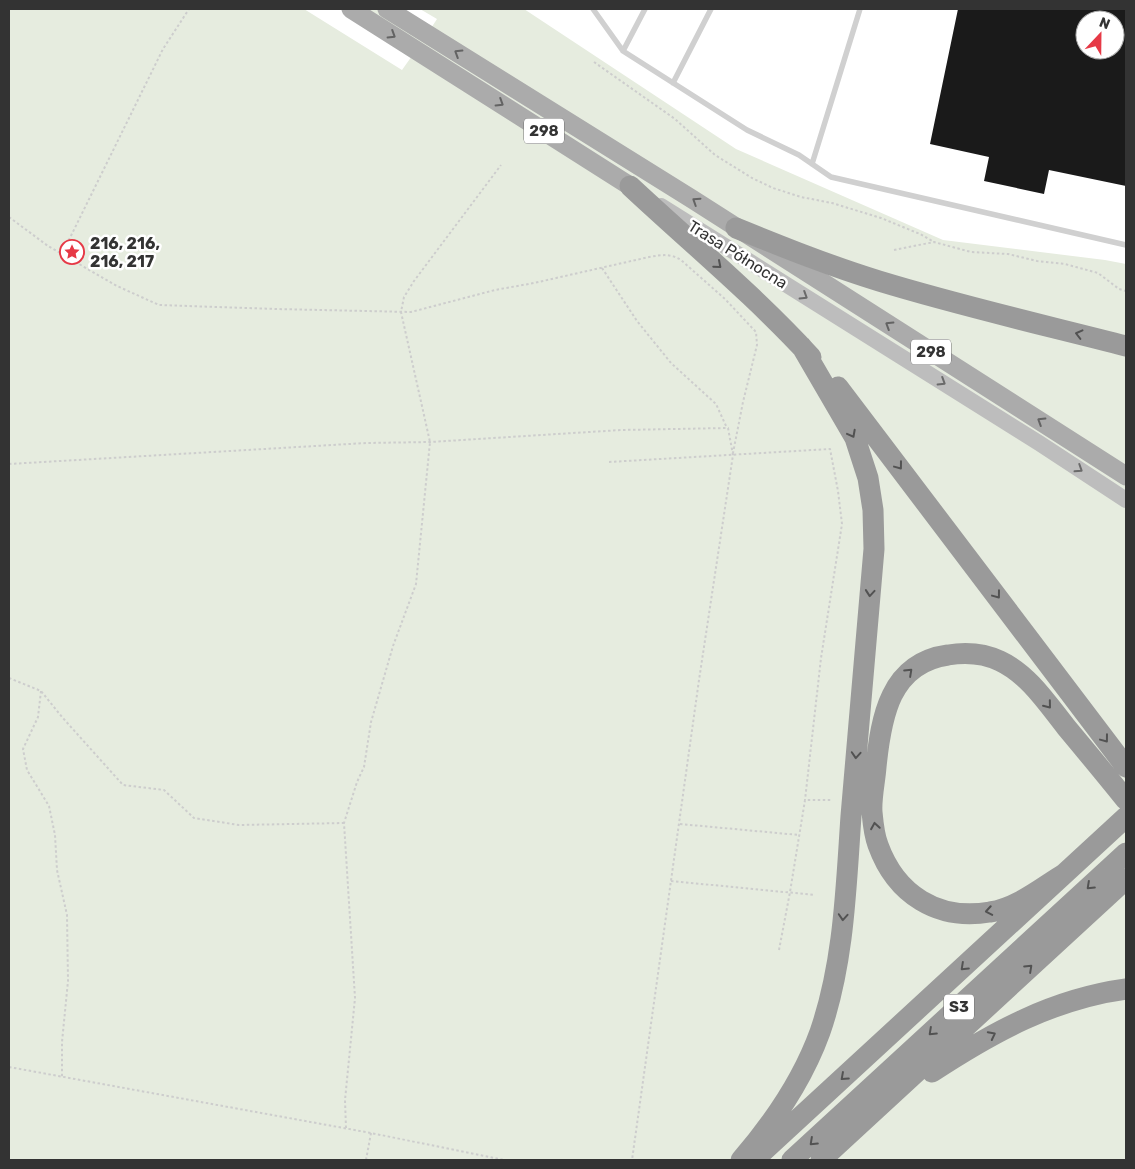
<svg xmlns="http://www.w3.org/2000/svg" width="1135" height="1169" font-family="Rubik,sans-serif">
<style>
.green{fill:#e6ecdf}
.building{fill:#1a1a1a;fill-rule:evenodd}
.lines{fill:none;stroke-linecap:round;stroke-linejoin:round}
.path{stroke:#cdcdcd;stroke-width:2;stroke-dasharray:2.5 2.5;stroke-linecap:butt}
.lane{stroke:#d0d0d0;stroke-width:5.5}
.secondary{stroke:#bdbdbd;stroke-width:16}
.primary{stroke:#ababab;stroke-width:19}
.highway{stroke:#9a9a9a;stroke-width:21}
.oneway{stroke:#636363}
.oneway2{stroke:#525252}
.oneway3{stroke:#6a6a6a}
.labels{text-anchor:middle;stroke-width:5;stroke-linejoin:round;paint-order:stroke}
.shield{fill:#fff;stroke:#707070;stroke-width:1}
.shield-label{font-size:15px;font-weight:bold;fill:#333}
.poi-label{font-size:16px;font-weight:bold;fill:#333;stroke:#fff;text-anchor:start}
.street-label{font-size:16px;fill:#333;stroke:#fff}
</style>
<rect width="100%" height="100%" fill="#fff"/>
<path class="green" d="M9 9H304L402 70 419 46 360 9H376L424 39 437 19 420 9H524L736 149 943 240 1105 260 1126 264V1160H9Z"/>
<path class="building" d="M958 9H1126V186L1049 170 1044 194 984 181 989 157 930 144ZM1085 20H1115V50H1085Z"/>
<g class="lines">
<path class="path" d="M594 62 675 119 715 155 752 178 773 188 801 197 832 203 881 218 920 234 934 242
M9 217 48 246 117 286 159 305 276 309 411 312 495 290 534 283 649 257C661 255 670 253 681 260L725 299 756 332 757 345 743 402 733 453
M894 250 934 242 971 252 1008 254 1037 261 1065 264 1098 273 1119 289 1126 291
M62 254 163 49 189 9
M602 268 637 321 671 363 716 404 727 428
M609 462 830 449 838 491 842 524 821 658 805 800
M9 464 366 443 430 442 621 430 728 428 733 455 699 680 632 1160
M9 678 41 691 62 717 123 785 164 790 194 818 239 825 344 823
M41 691 38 717 23 749 27 770 49 806 55 835 57 870 67 915 68 981 62 1042V1077
M680 824 799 835
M671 881 815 895
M779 950 790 892 805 800H831
M9 1067 371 1133 504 1160
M346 1128 345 1100 355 998 344 823 357 782 364 767 371 722 393 646 416 584 430 442 401 312 404 297 414 281 501 165
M366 1160 371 1133"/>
<path class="lane" d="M593 9 623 51
M645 9 623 51 747 130 799 155 831 177 1126 245
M673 83 711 9
M812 164 860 9"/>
<path class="secondary" d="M661 206 1039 443 1126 500"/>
<path class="primary" d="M351 9 630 186
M387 9 692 199 1126 476"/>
<path class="highway" d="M630 186C691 243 754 295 811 357
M736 228C783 247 830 266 879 281 961 306 1044 325 1126 346
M838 387 1126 767
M1064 874C1041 888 1017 908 990 912 938 921 896 895 878 845 874 835 873 823 872 812 871 798 875 781 876 767 881 717 890 663 948 655 966 652 983 653 1000 661 1028 674 1047 703 1066 727 1086 751 1106 775 1126 800
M932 1072C993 1032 1053 999 1126 989
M757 1157 1126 817
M741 1160C773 1123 803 1079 820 1032 844 963 846 888 851 816 858 727 866 638 874 549L873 510 868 478 855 438 802 347
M792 1160 1126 853
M821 1160 1126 879"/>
</g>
<defs><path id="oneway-chevron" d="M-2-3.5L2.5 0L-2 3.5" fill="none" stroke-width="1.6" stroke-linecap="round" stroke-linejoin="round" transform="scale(1.25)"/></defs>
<g class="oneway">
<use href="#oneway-chevron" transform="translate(392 35) rotate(32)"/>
<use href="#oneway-chevron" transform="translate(458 53) rotate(-148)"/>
<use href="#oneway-chevron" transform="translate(500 103) rotate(32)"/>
<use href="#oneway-chevron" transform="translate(696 201) rotate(-147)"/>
<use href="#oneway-chevron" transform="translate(889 325) rotate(-148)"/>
<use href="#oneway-chevron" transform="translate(1041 421) rotate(-148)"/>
</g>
<g class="oneway2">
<use href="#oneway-chevron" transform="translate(718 265) rotate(41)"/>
<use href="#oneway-chevron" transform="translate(1079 334) rotate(-166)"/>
<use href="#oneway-chevron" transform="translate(852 434) rotate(62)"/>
<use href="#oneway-chevron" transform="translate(899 466) rotate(53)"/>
<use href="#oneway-chevron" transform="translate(870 593) rotate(95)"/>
<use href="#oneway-chevron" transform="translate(997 595) rotate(53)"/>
<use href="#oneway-chevron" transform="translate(909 672) rotate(-43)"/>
<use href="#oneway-chevron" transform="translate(1048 705) rotate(51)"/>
<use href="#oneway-chevron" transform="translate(1105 739) rotate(53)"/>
<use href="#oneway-chevron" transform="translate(856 755) rotate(94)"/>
<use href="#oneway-chevron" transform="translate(875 826) rotate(-99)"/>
<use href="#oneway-chevron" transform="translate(1090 886) rotate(137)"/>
<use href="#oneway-chevron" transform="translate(989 911) rotate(170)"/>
<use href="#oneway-chevron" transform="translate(843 917) rotate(94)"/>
<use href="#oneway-chevron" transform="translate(964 967) rotate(137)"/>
<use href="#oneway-chevron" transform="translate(1029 968) rotate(-43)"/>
<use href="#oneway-chevron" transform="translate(932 1032) rotate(137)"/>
<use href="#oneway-chevron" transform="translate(992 1035) rotate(-27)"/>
<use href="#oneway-chevron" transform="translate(844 1077) rotate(138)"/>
<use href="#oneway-chevron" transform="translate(813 1142) rotate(137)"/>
</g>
<g class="oneway3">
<use href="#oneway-chevron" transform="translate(804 296) rotate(32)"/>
<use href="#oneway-chevron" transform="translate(942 382) rotate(32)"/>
<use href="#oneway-chevron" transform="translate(1079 469) rotate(33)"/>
</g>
<defs>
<symbol id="sight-ring" viewBox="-11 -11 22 22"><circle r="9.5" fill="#fff" stroke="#e63946" stroke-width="1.5"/><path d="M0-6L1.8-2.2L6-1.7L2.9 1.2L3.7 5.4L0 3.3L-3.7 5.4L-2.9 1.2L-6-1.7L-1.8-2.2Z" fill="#e63946"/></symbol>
</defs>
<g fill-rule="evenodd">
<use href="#sight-ring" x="58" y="238" width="28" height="28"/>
</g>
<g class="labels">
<g class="shield">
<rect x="524" y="118.5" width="40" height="25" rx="4"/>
<rect x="911" y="339.5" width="40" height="25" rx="4"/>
<rect x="944" y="994.5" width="30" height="25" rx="4"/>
</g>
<g class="shield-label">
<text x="544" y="136">298</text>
<text x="931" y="357">298</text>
<text x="959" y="1012">S3</text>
</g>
<g class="poi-label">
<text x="90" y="249">216, 216,<tspan x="90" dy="18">216, 217</tspan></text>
</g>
<g class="street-label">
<text transform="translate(738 254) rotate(32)" y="6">Trasa Północna</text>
</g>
</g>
<rect width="1135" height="1169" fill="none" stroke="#333333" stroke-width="20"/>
<g transform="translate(1100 35) rotate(22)"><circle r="24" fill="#ffffff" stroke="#adadad"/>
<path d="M0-4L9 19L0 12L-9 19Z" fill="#e63946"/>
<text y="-8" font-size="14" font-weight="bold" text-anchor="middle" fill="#333333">N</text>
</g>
</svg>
